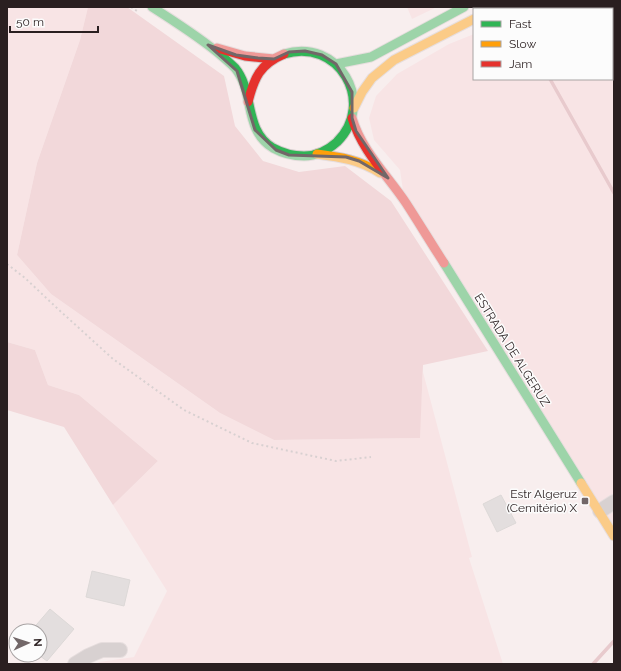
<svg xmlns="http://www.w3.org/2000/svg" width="621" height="671" font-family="Raleway,sans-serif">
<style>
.green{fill:#f9d8da}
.forest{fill:#ebbdc1}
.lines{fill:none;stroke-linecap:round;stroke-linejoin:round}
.stream{stroke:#d49ea4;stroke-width:3.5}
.building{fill:#cacbc9;stroke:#bbbcba}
.street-casing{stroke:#d2caca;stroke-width:16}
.fast-casing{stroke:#d2caca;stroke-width:11}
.slow-casing{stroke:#d2caca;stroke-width:11}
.jam-casing{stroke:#d2caca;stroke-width:11}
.path{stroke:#b2acad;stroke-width:2;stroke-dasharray:2 3;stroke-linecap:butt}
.street{stroke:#b2adad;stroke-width:14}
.fast{stroke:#30b455;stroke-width:9}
.slow{stroke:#ff9f0a;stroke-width:9}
.jam{stroke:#e5322d;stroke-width:9}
.marked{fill:none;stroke:#726768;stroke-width:3;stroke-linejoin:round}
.poi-dot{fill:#726768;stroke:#fcfcfc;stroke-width:1.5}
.labels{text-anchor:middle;stroke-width:3;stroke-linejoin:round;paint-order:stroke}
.street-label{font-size:12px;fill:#2a1f20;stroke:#fcfcfc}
.poi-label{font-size:12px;fill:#2a1f20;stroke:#fcfcfc;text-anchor:end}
</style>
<rect width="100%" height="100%" fill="#f8eeee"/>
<path class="green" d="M7 7H88L80 40 37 163 17 255 51 294 220 413 274 440 419 438 423 372 472 557 469 558 503 664H97L99 662 134 657 167 591 113 505 158 461 79 395 48 385 35 350 7 342Z
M407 7H437L412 19Z
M612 9H614V540L403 191 400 170 374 140 369 118 376 96 397 74 449 44 474 34V79H612Z"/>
<path class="forest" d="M88 7H127L224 76 235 126 263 161 299 172 345 166 391 201 488 351 423 365 420 438 274 440 220 413 51 294 17 255 37 163 80 40Z
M7 342 35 350 48 385 79 395 158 461 113 505 64 427 7 410Z"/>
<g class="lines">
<path class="stream" d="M550 79 614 193
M593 664 614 641"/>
</g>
<path class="building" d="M501 495 516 523 497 532 483 504Z
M92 571 130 580 124 606 86 597Z
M50 609 74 629 47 661 40 656V631H31Z"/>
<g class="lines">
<defs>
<path id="street" d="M600 511 614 502
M75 664 88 656 102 650H120"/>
<path id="fast" d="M152 7C174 21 196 35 217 52 223 57 229 62 235 68 255 92 243 130 273 148 282 153 293 156 304 156 317 156 328 150 337 142 377 102 338 37 284 54
M498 9 503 7
M336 64 371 57 464 7
M444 263 581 483"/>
<path id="slow" d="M354 108 362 92 372 78 394 60 474 19
M317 154C340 157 360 160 380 173
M581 483 614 536"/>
<path id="jam" d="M217 48 245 56 274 59
M248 102C254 78 260 64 284 54
M352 118C362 151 387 175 406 203 419 223 431 243 444 263"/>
</defs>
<use href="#street" class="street-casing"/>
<use href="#fast" class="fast-casing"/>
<use href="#slow" class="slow-casing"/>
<use href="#jam" class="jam-casing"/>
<path class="path" d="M131 7 137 11
M532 9 546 7
M7 264 25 278 58 309 113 359 184 410 252 443 336 461 371 457"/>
<use href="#street" class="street"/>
<use href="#fast" class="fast"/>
<use href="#slow" class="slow"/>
<use href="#jam" class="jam"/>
</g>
<path d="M0 0H621V671H0ZM208 45 236 55 258 58 274 59 289 52 305 51 322 55 336 64 352 92V118L356 131 388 178 359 161 346 157 289 155 276 150 255 130 237 71Z" fill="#f8eeee" fill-opacity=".55" fill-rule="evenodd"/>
<path class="marked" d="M208 45 236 55 258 58 274 59 289 52 305 51 322 55 336 64 352 92V118L356 131 388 178 359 161 346 157 289 155 276 150 255 130 237 71Z"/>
<rect class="poi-dot" x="581" y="497" width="8" height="8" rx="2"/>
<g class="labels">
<g class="street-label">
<text transform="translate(512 350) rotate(58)" y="4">ESTRADA DE ALGERUZ</text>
</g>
<g class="poi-label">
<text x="577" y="498">Estr Algeruz<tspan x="577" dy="14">(Cemitério) X</tspan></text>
</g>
</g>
<rect width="621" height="671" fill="none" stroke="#2a1f20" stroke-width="16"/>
<rect x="473" y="8" width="140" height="72" fill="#fcfcfc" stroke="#a8a4a4"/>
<rect x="481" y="21" width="20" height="6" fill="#30b455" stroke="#a8a4a4"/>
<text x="509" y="28" font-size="12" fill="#2a1f20">Fast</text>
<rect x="481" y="41" width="20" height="6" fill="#ff9f0a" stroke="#a8a4a4"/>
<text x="509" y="48" font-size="12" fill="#2a1f20">Slow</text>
<rect x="481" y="61" width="20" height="6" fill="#e5322d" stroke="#a8a4a4"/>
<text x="509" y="68" font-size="12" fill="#2a1f20">Jam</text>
<g transform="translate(28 643) rotate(87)"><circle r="19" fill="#fcfcfc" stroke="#a8a4a4"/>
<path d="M0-3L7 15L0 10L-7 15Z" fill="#726768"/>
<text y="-6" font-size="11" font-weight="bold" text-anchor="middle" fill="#2a1f20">N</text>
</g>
<path d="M10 26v6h88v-6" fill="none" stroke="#2a1f20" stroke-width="2"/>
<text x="16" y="26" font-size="12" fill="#2a1f20" stroke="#fcfcfc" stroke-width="3" paint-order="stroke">50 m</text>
</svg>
